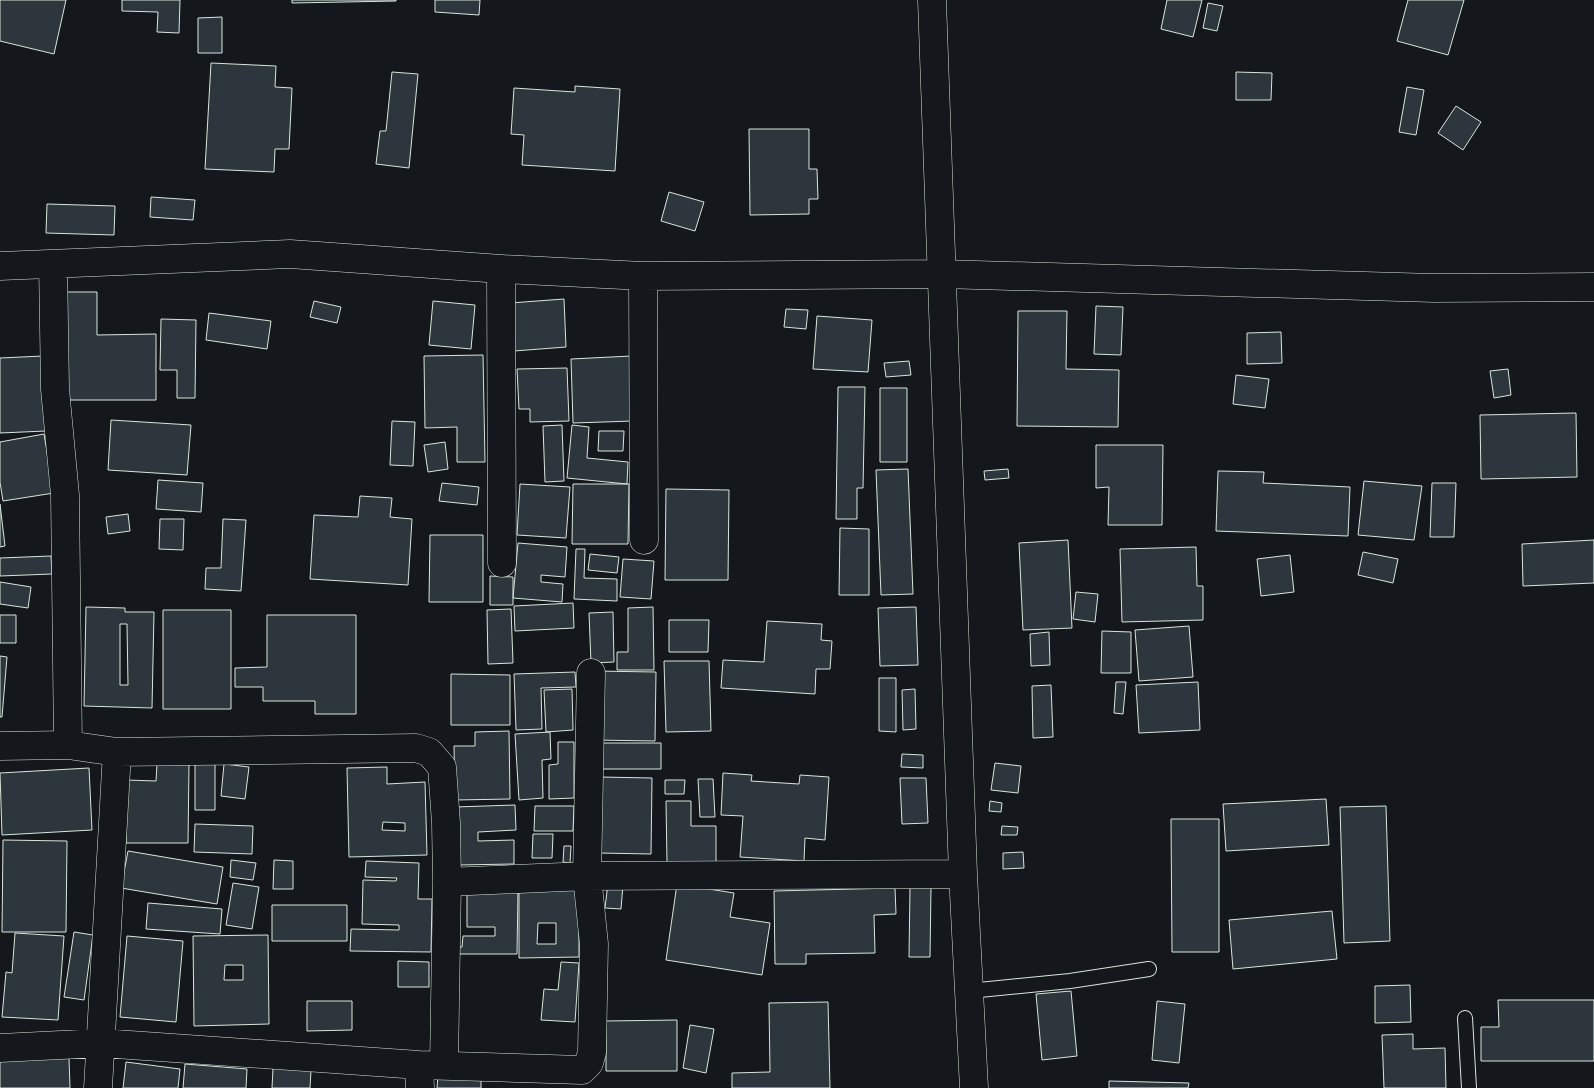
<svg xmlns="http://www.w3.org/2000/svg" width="1594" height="1088" font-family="Helvetica,sans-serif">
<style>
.building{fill:#2c363c;stroke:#d8e6dc;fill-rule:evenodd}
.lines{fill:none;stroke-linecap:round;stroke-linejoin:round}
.lane-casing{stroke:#d8e6dc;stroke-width:16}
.street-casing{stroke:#d8e6dc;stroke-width:29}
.lane{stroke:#14181c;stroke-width:14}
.street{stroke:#14181c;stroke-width:28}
</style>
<rect width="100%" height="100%" fill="#14181c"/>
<path class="building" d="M0 0H66L54 54 0 41Z
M122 0H180L179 33 157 32 158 12 122 11Z
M292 0H396V1L292 3Z
M435 0H480L479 15 435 12Z
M1167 0H1202L1193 37 1161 29Z
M1408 0H1464L1448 55 1397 41Z
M1208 3 1223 6 1217 31 1203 28Z
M222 17V53H198V18Z
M211 63 276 66 275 87 292 88 289 149H275L274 172 205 169Z
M392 72 418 74 409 168 376 164 380 131H386Z
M1236 72 1272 73 1271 100H1236Z
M575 86 620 89 615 171 522 165 524 135 511 134 514 88 575 92Z
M1407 87 1424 90 1416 135 1399 132Z
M1456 106 1481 122 1463 150 1438 133Z
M749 129H809V169H817L818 199H809V214L750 215Z
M669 192 704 202 695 231 661 221Z
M151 197 195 200 193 220 150 217Z
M47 204 115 206 114 235 46 233Z
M66 292H97V335L156 334V400H66Z
M564 299 566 347 514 351 510 303Z
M314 301 341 307 337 323 310 317Z
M433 301 475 305 471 349 429 345Z
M1096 306 1123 307 1121 355 1094 354Z
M786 309 808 310 806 329 784 327Z
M1018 311H1067L1066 369 1119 370 1118 427 1017 426Z
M209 313 271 321 267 349 206 340Z
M817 316 872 320 868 372 813 369Z
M161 319 196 320 195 398H177V370H160Z
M1281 332 1282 363 1247 364V333Z
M483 355 485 462H457V427L425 428 424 356Z
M43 356 46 431 0 433V358Z
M631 356 633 421 573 423 571 359Z
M909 361 911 375 886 377 884 363Z
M567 368 569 421 530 422V409H519L517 369Z
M1508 369 1511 395 1494 398 1490 371Z
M1236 375 1269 379 1265 408 1233 404Z
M838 387H865L863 488H857V519H836Z
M880 388H907V462H880Z
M1576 413 1577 477 1481 479 1480 415Z
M111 420 191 425 187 475 108 470Z
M392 421 415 422 413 466 390 465Z
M562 425 564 481 545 482 543 426Z
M572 425 589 427 587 458 628 462 627 484 567 478Z
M599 431H624L623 451H598Z
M44 434 54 493 3 501 0 482V442Z
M445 442 448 469 428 472 424 445Z
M1096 445H1163L1162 525H1108L1109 487 1096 488Z
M908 469 913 594 881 595 876 470Z
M1008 469 1009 478 985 480 984 471Z
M1218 471 1264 472 1263 483 1350 487 1348 536 1216 531Z
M158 480 203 483 201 512 156 509Z
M1364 481 1422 486 1414 540 1358 535Z
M442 483 479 487 477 505 439 501Z
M1432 483H1456L1454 537H1430Z
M520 484 570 487 566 538 517 535Z
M573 484H629L628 544H572Z
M666 489 729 490 728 580H665Z
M360 496 392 498 390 517 412 519 408 585 310 579 314 515 358 517Z
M0 504 5 546 0 547Z
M128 514 130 531 108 534 106 517Z
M160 519H184L183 550 159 549Z
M223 519 246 520 241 591 205 589 206 568H221Z
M840 528 869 529V595H839Z
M430 535H483V602H429Z
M1068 540 1072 628 1023 630 1019 543Z
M1594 540V583L1523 586 1522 544Z
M518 543 567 547 565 577 541 575V582L563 584 562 602 513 598Z
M1196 547 1197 586H1203V620L1122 622 1120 549Z
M576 549H585L584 578 617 579V601L574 599Z
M1363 552 1398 559 1393 583 1358 575Z
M590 554 619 557 617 573 588 570Z
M1290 555 1294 592 1261 596 1257 559Z
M51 556 52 574 0 576V558Z
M623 559 654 561 651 599 620 597Z
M490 576 513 577V605H490Z
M0 582 31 587 28 608 0 604Z
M1076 592 1098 594 1095 622 1073 619Z
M573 603 574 628 515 631 514 606Z
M86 607 125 608V612H154L152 708 84 706ZM120 624H127L128 685H120Z
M653 607 654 670H617V652H628V608Z
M916 607 918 665 880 666 878 608Z
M511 609 513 663 488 664 487 610Z
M163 610H231V709H163Z
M613 612 614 662 591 663 589 613Z
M0 615H16V643H0Z
M267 615H356V714H315V701H263V687H235V668L267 667Z
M669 620H709L708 652H669Z
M767 621 822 624 821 640 832 641 830 669H816L815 694 721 688 723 660 764 662Z
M1189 626 1193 677 1139 681 1135 630Z
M1102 631 1131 632V673H1101Z
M1049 632 1050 665 1031 666 1030 634Z
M0 656 7 657 2 717H0Z
M664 661H709L711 731 666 732Z
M594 671 656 672 655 741 593 740Z
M575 672 576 687 541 688 542 729 516 730 514 674Z
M451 674 510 675V725H451Z
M879 678H896V732L879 731Z
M1116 682H1126L1123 714 1114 713Z
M1198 682 1200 730 1139 733 1136 685Z
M1051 685 1053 737 1033 738 1032 686Z
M572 689 573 730 546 732 544 690Z
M915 689 916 729 903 730 902 690Z
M509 731 510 799 455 800 454 746H475V732Z
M550 732 551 759 542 760 543 798 519 800 515 734Z
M558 742H574V798L549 799V765L558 764Z
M600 743H661V769H600Z
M902 754 923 755V768L901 767Z
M995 763 1021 766 1018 793 991 790Z
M157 764H189L188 843H126L127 780 156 781Z
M195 764H215V810H195Z
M224 764 249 767 245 799 221 796Z
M387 767V784L425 782 427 855 349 857 347 768ZM383 822 405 823V831L382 830Z
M89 768 92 830 2 835 0 773Z
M723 773 752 775 751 781 799 784 800 775 829 777 825 840 805 838 804 861 740 857 743 816 721 815Z
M600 777 652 778 651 854 599 853Z
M900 778H926L928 823 902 824Z
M698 779H713L715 817H700Z
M665 780H685L684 794H665Z
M1326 799 1329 845 1226 851 1223 804Z
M666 801H691V826H716V862L667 863Z
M990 801 1002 803 1001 812 989 811Z
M515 805 516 830 478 832V841L514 840V864L457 865 455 807Z
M535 806H574L573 831H534Z
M1386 806 1390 941 1344 943 1340 807Z
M1171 819H1219V952H1172Z
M195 824 253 826 252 854 194 852Z
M1002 826 1018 827 1017 835H1001Z
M533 834H553L552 858H532Z
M3 840 67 841 66 932H2Z
M564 846H571L570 863 563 862Z
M128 851 223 867 217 904 121 888Z
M1023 852 1024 868 1003 869V853Z
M231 860 256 863 253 880 230 877Z
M274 860 293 861V889H273Z
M366 861 419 863 418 899H432L431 952 350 951 351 929 399 930V925L362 924 363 880 396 881 397 878 365 877Z
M233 883 259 887 252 929 226 925Z
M608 883 623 885 621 909 605 908Z
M677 884 734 893 730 917 770 923 762 975 666 960Z
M910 887H931L930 957H909Z
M895 888 896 914 874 915 875 953 806 954V964H775L774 891Z
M519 889H579V957L519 958ZM538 923H556V944H537Z
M467 890H518L517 954H453V947H462L463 936H495V927H467Z
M148 903 222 909 220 934 146 929Z
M272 905H347V941H272Z
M1332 911 1337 959 1233 969 1229 920Z
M74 932 93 935 84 1000 64 997Z
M15 933 64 936 58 1020 2 1017 6 972 12 973Z
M268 935 269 1024 194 1026 193 936ZM225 965H243V980H224Z
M127 936 183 941 176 1022 120 1017Z
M398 961 429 962V987H398Z
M561 962 579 963 575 1022 541 1020 544 989 558 990Z
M1410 985 1411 1022 1375 1023V986Z
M1071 991 1077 1056 1042 1060 1036 994Z
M1498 1000H1594V1061H1481V1027H1499Z
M307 1001H352V1030L307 1031Z
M1157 1001 1185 1004 1179 1063 1152 1060Z
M828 1002 830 1088H732V1073L770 1072 769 1003Z
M677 1020V1071H606V1021Z
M690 1025 714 1029 706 1073 683 1068Z
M1413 1034V1049L1445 1048 1446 1088H1384L1382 1035Z
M69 1058 70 1088H0V1060Z
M126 1062 180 1069 178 1088H123Z
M185 1064 247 1069 246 1088H183Z
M273 1068 311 1070 310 1088H272Z
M438 1075H481V1088H437Z
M1109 1081 1189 1083 1188 1088H1109Z"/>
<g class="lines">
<defs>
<path id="lane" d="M969 991 1070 981 1149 969
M1465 1018 1469 1088"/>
<path id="street" d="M932 0 963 874 974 1088
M53 264 55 389 65 495 68 745
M0 266 290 254 501 269 643 276 942 274 1434 288 1594 287
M501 269 502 563
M643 276 644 540
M0 746 68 745 117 752 416 748 429 752 442 767 446 823 447 882 444 1065
M447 882 587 876 591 673
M0 1048 101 1043 419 1065 582 1070 589 1063 592 1052 594 944 587 876 963 874
M419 1065 420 1088
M98 1088 117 752"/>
</defs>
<use href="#lane" class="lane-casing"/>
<use href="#street" class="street-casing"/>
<use href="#lane" class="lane"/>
<use href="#street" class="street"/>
</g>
</svg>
